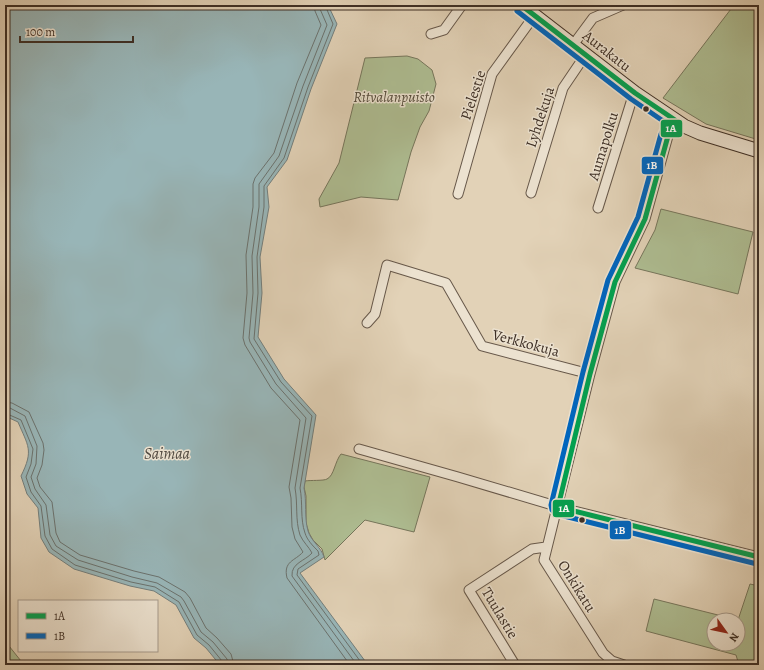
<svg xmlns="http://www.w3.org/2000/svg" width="764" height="670" font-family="Alegreya,serif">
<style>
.green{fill:#aebd92;stroke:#76765c}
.water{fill:#98b5b7;stroke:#747f7d}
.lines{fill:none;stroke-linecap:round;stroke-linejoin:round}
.shore{stroke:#6b726e;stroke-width:1}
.street-casing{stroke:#67584a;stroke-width:11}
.secondary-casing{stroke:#3e2f25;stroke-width:15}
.street{stroke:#ece2d0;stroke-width:9}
.secondary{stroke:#ece2d0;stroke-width:13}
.bus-1-casing{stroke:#ece2d0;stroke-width:8}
.bus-2-casing{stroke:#ece2d0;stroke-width:8}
.bus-1{stroke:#03a04f;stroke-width:5}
.bus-2{stroke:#0065bd;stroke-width:5}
.bus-dot{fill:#3e2f25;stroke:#ece2d0;stroke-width:1.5}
.labels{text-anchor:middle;stroke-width:3;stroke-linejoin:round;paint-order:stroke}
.street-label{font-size:15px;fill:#3e2f25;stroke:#ece2d0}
.park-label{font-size:15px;font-style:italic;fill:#544b3b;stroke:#ece2d0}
.water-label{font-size:16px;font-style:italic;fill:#504a42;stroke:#ece2d0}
.line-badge{stroke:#ece2d0;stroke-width:1.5}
.badge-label{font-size:11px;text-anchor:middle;font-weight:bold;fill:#fff}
</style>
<rect width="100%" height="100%" fill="#e2d2b7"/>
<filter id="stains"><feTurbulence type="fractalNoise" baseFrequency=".005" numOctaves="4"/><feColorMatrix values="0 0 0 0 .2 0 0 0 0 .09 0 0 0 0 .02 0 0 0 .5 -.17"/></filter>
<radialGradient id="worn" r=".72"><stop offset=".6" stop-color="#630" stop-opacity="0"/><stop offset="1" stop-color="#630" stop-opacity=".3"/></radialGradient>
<path class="green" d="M734 5H759V140L706 124 663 98Z
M407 56 418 59 432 70 436 84 429 111 420 127 411 152 398 200 361 197 320 207 319 199 339 163 365 58Z
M661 209 753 232 738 294 635 268 655 230Z
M341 454 430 477 414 532 365 520 325 560 322 549 313 540 309 533 306 523V496L304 487 305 481C310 480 324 481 327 479 334 476 335 461 341 454Z
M750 584 759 586V665H739L736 655 646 631 654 599 738 620H714V644H738V620Z
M5 641 21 661V665H5Z"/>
<path class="water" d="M5 5H328L337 24 311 89 287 160 267 187 269 207 260 257 262 293 258 337 284 379 316 415 304 488C307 502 304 517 308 531 311 541 321 547 324 557L300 573 368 665H220L206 648 194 638 176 605 154 591 130 586 74 569 49 552 41 538 38 508 27 494 21 476C34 450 28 446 18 422L5 416Z"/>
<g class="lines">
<path class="shore" d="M314 5 315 11 321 25 297 83 274 153 255 178 253 184V207L246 255 247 293 243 338 245 345 271 388 300 420 289 487 291 498 292 527 295 539 303 552C295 561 283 561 287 578L350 665
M320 5V9L327 25 303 86 279 156 259 184V207L252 256 253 293 249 338 250 342 276 384 306 418 295 488C298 504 295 520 300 535 303 542 309 547 312 553 305 561 291 563 292 576L357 665
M325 5 333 24 308 87 284 158 264 186V207L257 257 258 293 254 339 281 382 312 416 300 488C303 503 300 519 305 533 307 540 313 546 318 551L319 555 298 569 297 575 363 665
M5 402 12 403 29 412 43 443 44 450 42 465 37 478 40 487 52 502 56 533 60 542 80 555 134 571 159 577 185 592 190 598 206 628 217 638 231 654 234 665
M5 408H10L25 416 37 446 36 464 31 477 35 489 46 505 50 535 56 546 78 560 132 577 157 583 181 597 184 601 201 632 213 642 227 659 228 665
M5 413 21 420 33 449 31 464 26 477 31 492 41 506 45 536 52 549 75 565 131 582 155 587 179 602 197 635 209 645 222 661 223 665"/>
<defs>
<path id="street" d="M431 34 444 30 462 5
M573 45 593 18 623 5
M531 193 563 88 586 54
M458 194 492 74 534 16
M598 208 632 99 635 93
M367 323 375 314 387 265 446 283 482 346 590 374
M359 449 458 477 566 509 759 557
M515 665 469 590 532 549 546 547
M624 665 612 661 603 653 544 560 590 374 615 282 645 219 668 136 675 120"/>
<path id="secondary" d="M521 5 635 93 684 126 700 133 759 151"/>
</defs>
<use href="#street" class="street-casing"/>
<use href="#secondary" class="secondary-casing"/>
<use href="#street" class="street"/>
<use href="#secondary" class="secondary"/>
<defs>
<path id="bus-1" d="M521 5 635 93 675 120 668 136 645 219 615 282 590 374 558 507 759 557"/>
<path id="bus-2" d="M517 11 631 99 666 123 661 134 638 217 608 280 583 372 551 505 552 510 556 514 757 564"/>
</defs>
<use href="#bus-1" class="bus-1-casing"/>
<use href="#bus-2" class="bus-2-casing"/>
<use href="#bus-1" class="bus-1"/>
<use href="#bus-2" class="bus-2"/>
</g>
<g class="bus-dot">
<circle cx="646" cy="109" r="3.5"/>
<circle cx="582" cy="520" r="3.5"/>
</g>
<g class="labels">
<g class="street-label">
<text transform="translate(607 51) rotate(38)" y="5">Aurakatu</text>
<text transform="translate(473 95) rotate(-72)" y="5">Pielestie</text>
<text transform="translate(540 117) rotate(-72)" y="5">Lyhdekuja</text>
<text transform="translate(603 146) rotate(-73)" y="5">Aumapolku</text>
<text transform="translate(526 343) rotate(15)" y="5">Verkkokuja</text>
<text transform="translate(577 586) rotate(58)" y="5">Onkikatu</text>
<text transform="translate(500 613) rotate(59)" y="5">Tuulastie</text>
</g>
<g class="park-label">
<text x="394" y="102">Ritvalanpuisto</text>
</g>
<g class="water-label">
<text x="167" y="459">Saimaa</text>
</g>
</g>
<g class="line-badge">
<rect x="660" y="119" width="23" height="19" rx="4" fill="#03a04f"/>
<rect x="641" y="156" width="23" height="19" rx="4" fill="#0065bd"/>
<rect x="552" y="499" width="23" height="19" rx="4" fill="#03a04f"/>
<rect x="609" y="520" width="23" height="20" rx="4" fill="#0065bd"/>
</g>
<g class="badge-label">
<text x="671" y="132">1A</text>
<text x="652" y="169">1B</text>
<text x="564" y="512">1A</text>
<text x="620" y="534">1B</text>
</g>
<rect width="764" height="670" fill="none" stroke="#e2d2b7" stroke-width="20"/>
<rect x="6" y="6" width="752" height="658" fill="none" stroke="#3e2f25" stroke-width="2"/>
<rect x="10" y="10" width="744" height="650" fill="none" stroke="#3e2f25"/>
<rect x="18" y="600" width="140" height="52" fill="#ece2d0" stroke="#a69a8c"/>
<rect x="26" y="613" width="20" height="6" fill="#03a04f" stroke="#a69a8c"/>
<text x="54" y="620" font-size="12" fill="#3e2f25">1A</text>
<rect x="26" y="633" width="20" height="6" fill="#0065bd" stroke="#a69a8c"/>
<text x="54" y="640" font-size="12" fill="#3e2f25">1B</text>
<g transform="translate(726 632) rotate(123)"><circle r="19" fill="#ece2d0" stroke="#a69a8c"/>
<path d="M0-3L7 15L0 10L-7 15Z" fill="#8f2418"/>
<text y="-6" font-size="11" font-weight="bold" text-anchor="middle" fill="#3e2f25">N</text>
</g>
<path d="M20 36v6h113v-6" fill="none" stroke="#3e2f25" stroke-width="2"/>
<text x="26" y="36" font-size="12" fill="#3e2f25" stroke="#ece2d0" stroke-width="3" paint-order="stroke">100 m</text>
<rect width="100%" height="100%" filter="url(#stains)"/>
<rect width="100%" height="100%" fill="url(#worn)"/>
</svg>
